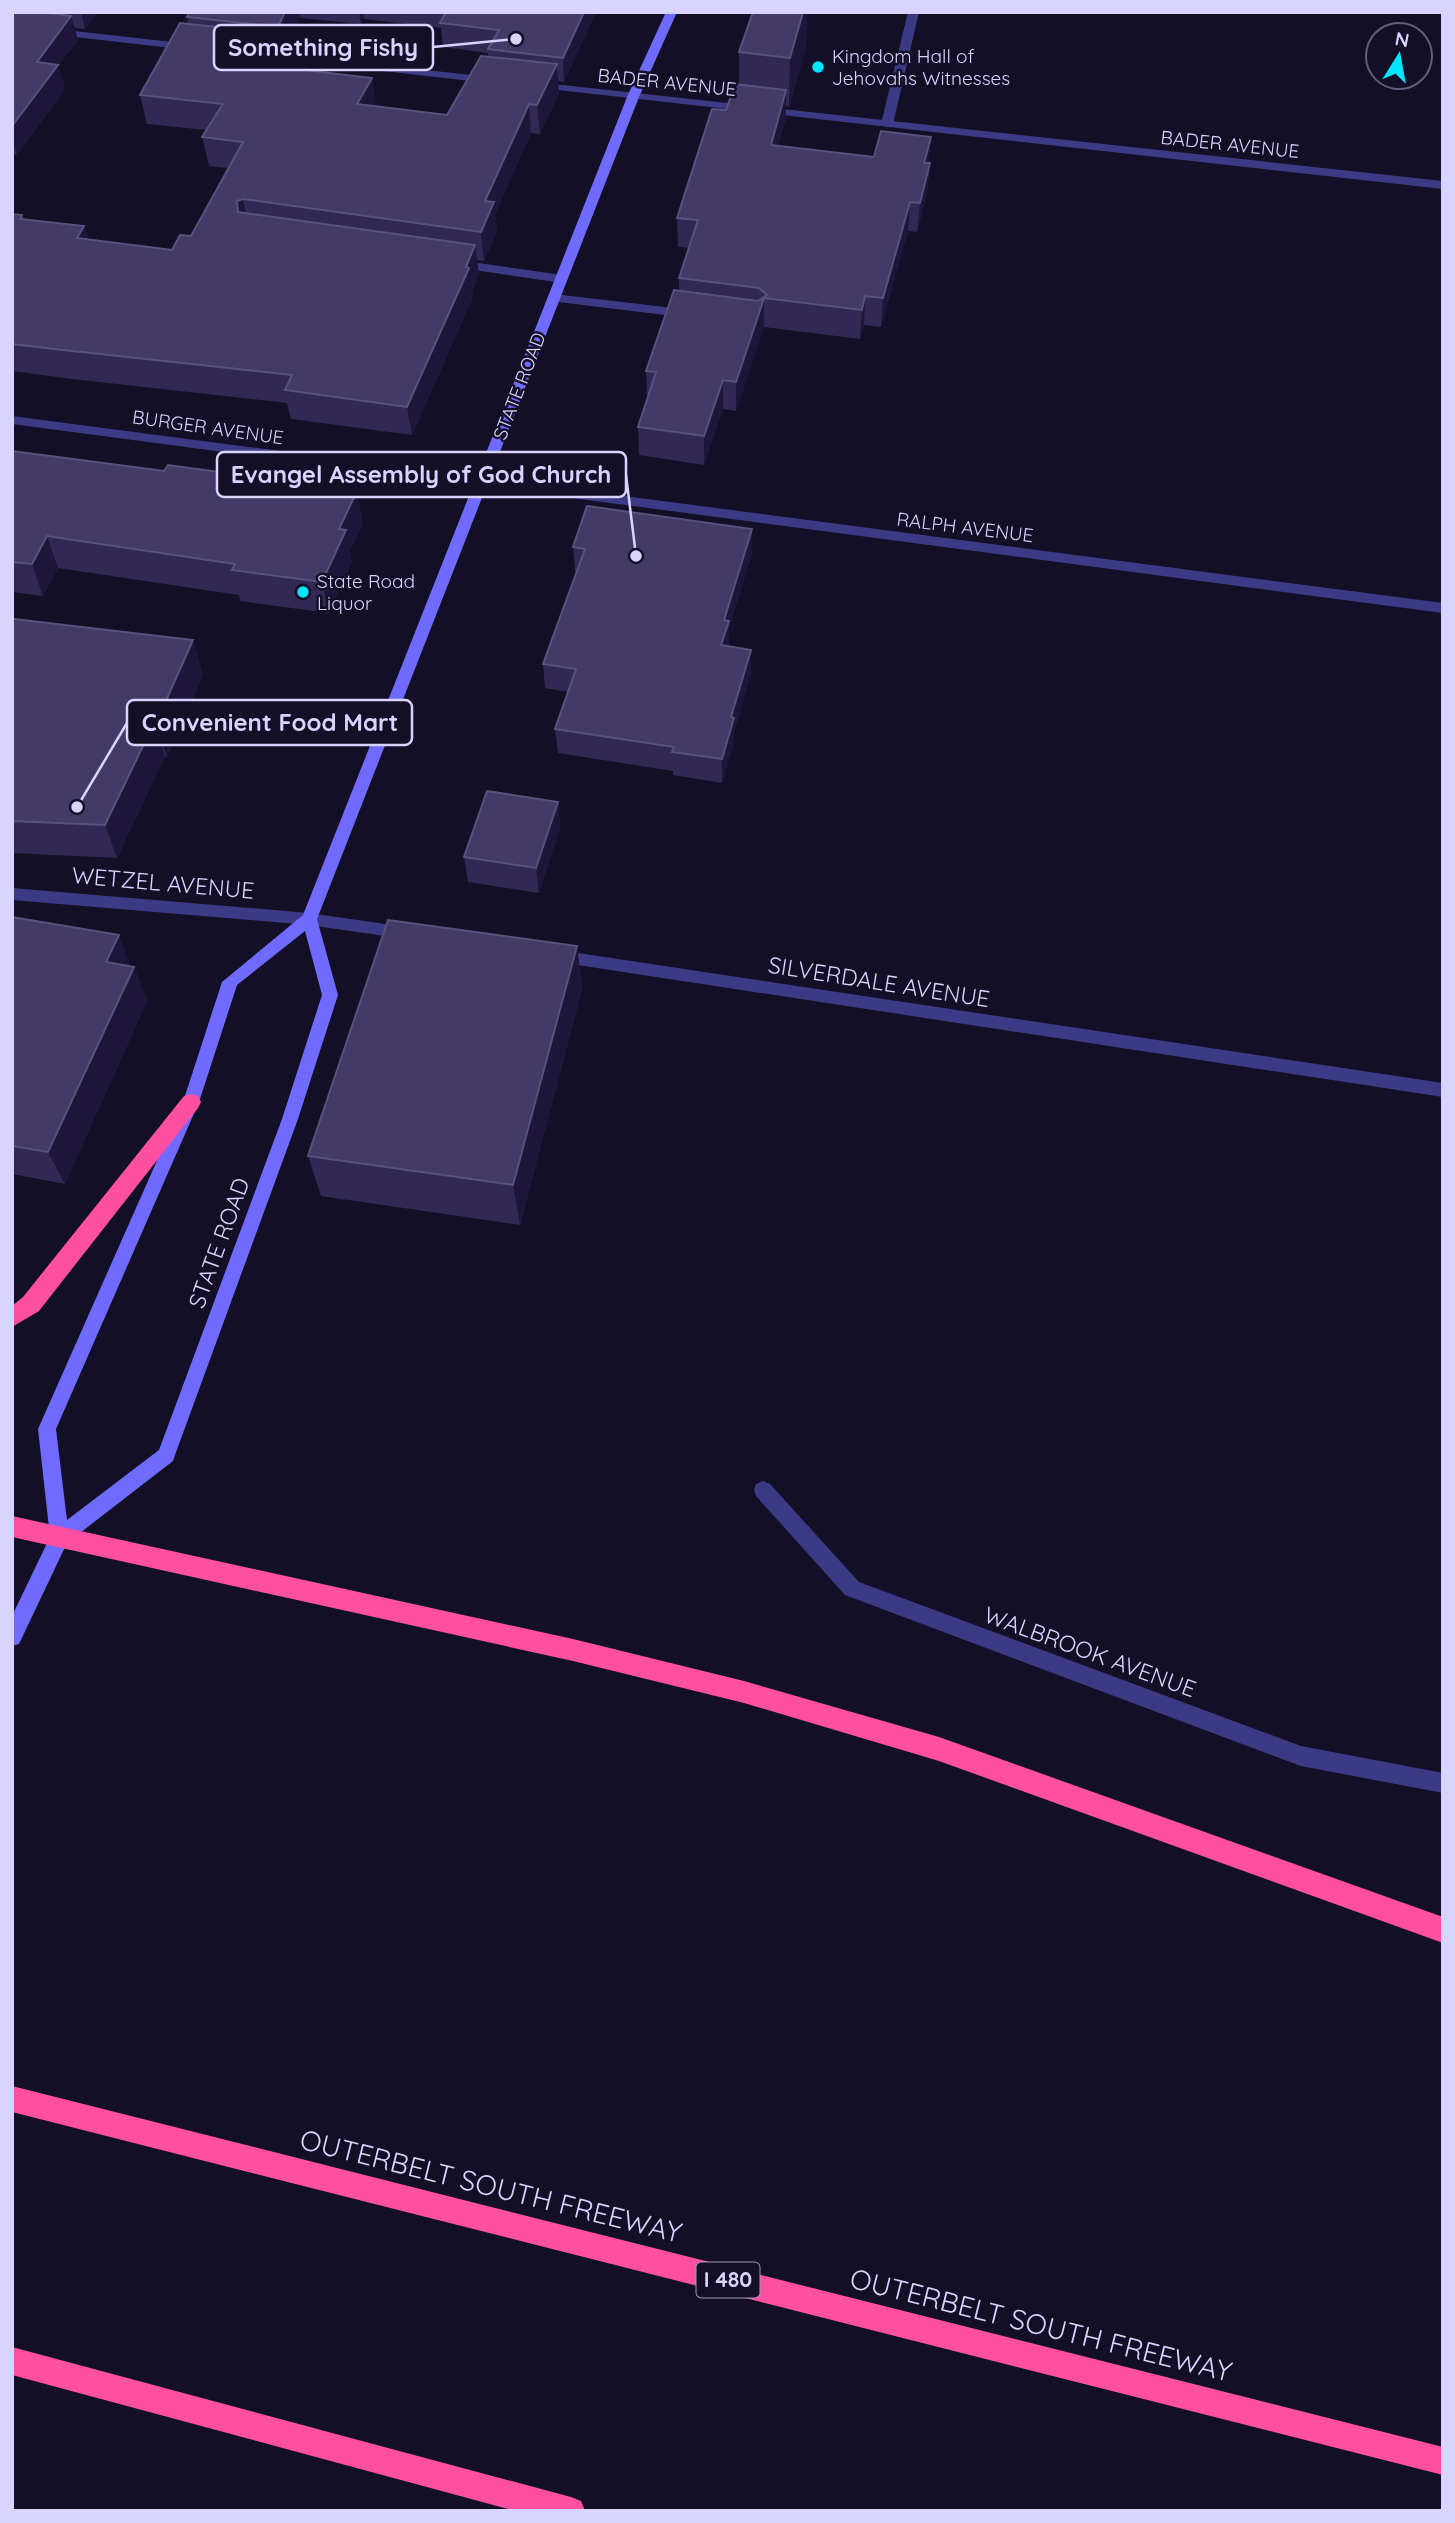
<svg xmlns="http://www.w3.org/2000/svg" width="1455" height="2523" font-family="Quicksand,sans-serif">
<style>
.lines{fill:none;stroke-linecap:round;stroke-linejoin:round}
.service{fill:#3d3a85;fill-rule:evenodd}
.minor{fill:#3d3a85;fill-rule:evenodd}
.secondary{fill:#6f6bff;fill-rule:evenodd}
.motorway{fill:#ff4fa3;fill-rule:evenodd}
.wall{fill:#312854;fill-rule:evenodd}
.shaded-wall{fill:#1d163a}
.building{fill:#433a66;stroke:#5a527e;stroke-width:2}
.poi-dot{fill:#00e5ff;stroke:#130f26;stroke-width:2.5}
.labels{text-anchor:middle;stroke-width:5;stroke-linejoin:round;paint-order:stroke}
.far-poi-label{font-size:19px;fill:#d9d4ff;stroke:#130f26;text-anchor:start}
.far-street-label{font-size:19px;fill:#d9d4ff;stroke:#130f26}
.shield{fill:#130f26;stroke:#9e99be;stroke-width:2}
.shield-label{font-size:21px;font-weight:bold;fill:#d9d4ff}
.street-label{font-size:23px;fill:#d9d4ff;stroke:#130f26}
.near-street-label{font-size:28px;fill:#d9d4ff;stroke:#130f26}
.leader{fill:none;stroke:#d9d4ff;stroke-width:2.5}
.callout-dot{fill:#d9d4ff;stroke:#130f26;stroke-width:2.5}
.callout{fill:#130f26;stroke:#d9d4ff;stroke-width:2.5}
.callout-label{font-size:24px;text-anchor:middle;font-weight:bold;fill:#d9d4ff}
</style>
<rect width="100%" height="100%" fill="#130f26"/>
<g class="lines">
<path class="service" d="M908 12H919L893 124 887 127 881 124Z
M457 260 562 275 568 279 562 283 453 267V261Z
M554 294 690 310 696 314 690 318 550 301V295Z"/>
<path class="minor" d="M12 24 190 44 196 47 190 50 12 30Z
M253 51 489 77 495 80 489 83 249 56V52Z
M535 82 1443 181V189L531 87 529 85Z
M12 416 1443 603V613L12 424Z
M12 888 309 913 406 927 414 933 406 939 309 925 12 900Z
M558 950 1443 1083V1097L558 962 550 956Z
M763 1481 770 1484 859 1582 1301 1746 1443 1773V1793L1301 1766 845 1595 756 1496 754 1490 756 1484Z"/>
<path class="secondary" d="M666 12H677L639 97 317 919 338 995 298 1119 175 1455 173 1461 67 1543 19 1644 12 1646V1616L50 1537 38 1429 183 1102 222 982 303 915 627 97ZM305 931 322 995 282 1119 159 1450 67 1520 56 1429 199 1102 237 985Z"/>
<path class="motorway" d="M191 1094 198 1096 201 1102 198 1108 39 1311 12 1327V1306L23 1297 184 1096Z
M12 1516 573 1639 744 1681 939 1737 1443 1917V1943L939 1761 744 1703 573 1661 12 1537Z
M12 2086 1443 2447V2475L12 2112Z
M12 2347 571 2497 581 2501 585 2511H516L12 2375Z"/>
</g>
<path class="wall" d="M12 12H98L85 29 74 28 78 40 58 66 65 89 17 155 12 154Z
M189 12H596L564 82 558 81 559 93 540 134 531 133 495 214 497 231 484 261 477 260 479 274 472 290 473 297 412 435 291 419 287 403 72 379 12 371V214L22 215 24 219 84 226 88 239 172 250 191 236 229 168 209 166 202 137 206 130 147 124 140 95 188 24 187 17ZM300 18 361 24 364 19 441 28 443 47 488 53V57L447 115 376 107 372 78 274 66 276 62 274 50 282 51Z
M753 12H807L806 47 789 107 786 106V119L778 146 874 157 931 137 928 163H930L927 192 917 232 908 231 881 327 864 325 860 339 764 327 736 411 723 409 704 465 639 455 638 427 647 399 646 371 679 291V278L689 248 678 247 677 218 739 84V52Z
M12 451 363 523 350 551 352 562 329 613 240 601 239 595 58 568 43 596 12 592Z
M573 547 752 553 729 629V647L751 650V674L734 732V742L722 783 673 775V771L558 753 555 729 568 692 545 688 543 664 577 572H575Z
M12 623 203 674 167 757 165 756 117 858 12 853Z
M558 802 560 827 539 893 468 882 464 857Z
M12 917 134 967 147 1001 65 1184 12 1174Z
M577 946 582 989 520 1225 321 1196 308 1156Z"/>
<path class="shaded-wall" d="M81 12H98L85 29Z
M285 12H299L300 18 282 51 278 27Z
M359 12H363L364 19 361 24Z
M584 12H596L564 82 563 58Z
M803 12H807L806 47 789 107 790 58Z
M71 16 78 40 58 66 65 89 17 155 12 141V126L37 62Z
M271 33 276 62 259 93 254 64Z
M557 64 559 93 540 134 537 105Z
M372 78 376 107 357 104Z
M786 90V119L770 174 771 145Z
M529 104 531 133 495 214 497 231 484 261 481 232 485 201Z
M931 137 928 166 924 163Z
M930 163 927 192 917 232 920 203Z
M243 199 249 228 243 230 237 201Z
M910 202 908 231 881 327 883 298Z
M84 226 92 255 77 238Z
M475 245 479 274 472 290 473 297 412 435 407 407Z
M865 296 864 325 860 339 862 310Z
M764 298V327L736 411V382Z
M723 380V409L704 465V436Z
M357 491 363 523 350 551 352 562 329 613 322 582 339 529Z
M752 529V553L729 629V645L721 670V645L724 620Z
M47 536 58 568 43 596 32 564Z
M193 640 203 674 167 757 156 723Z
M751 650V674L734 732V742L722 783V759L731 717Z
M154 723 165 756 117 858 105 825Z
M558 802 560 827 539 893 536 868Z
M119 935 132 970 134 967 147 1001 65 1184 48 1152 106 962Z
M577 946 582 989 520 1225 513 1185Z"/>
<path class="building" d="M12 12H41L71 16 37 62 58 65 12 126Z
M189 12H285L278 27 187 17Z
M446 12H584L563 58 488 49 499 30 440 23Z
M753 12H803L790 58 739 52Z
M180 23 271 33 254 64 372 78 357 104 447 115 481 56 557 64 537 105 529 104 485 201 494 202 481 232 243 199 237 201 238 212 475 245 466 267 469 268 407 407 285 390 292 375 63 350 12 344V214L22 215 20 219 84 226 77 238 172 250 180 235 191 236 243 142 202 137 223 104 140 95Z
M735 84 786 90 771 145 874 157 881 131 931 137 924 163H930L920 203 910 202 883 298 865 296 862 310 764 298 736 382 723 380 704 436 638 427 656 372 646 371 674 290 758 301 767 295 759 288 679 278 698 220 677 218 712 109 726 110Z
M12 451 164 471 168 465 357 491 339 529 346 530 322 582 232 570 235 564 47 536 32 564 12 562Z
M587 506 752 529 724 620 729 621 721 645 751 650 731 717 734 718 722 759 672 752 674 747 555 729 576 669 543 664 585 549 573 547Z
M14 619 193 640 156 723H154L105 825 12 821V623Z
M487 791 558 802 536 868 464 857Z
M12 917 119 935 106 962 134 967 48 1152 12 1146Z
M388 920 577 946 513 1185 308 1156Z"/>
<g class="poi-dot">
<circle cx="818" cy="67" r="7"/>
<circle cx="303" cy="592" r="7"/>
</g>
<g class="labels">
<g class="far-poi-label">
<text x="832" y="63">Kingdom Hall of<tspan x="832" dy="22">Jehovahs Witnesses</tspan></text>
<text x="317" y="588">State Road<tspan x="317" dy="22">Liquor</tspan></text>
</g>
<g class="far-street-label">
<text transform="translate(667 82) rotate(6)" y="7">BADER AVENUE</text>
<text transform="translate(1230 144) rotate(6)" y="7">BADER AVENUE</text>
<text transform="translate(519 386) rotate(-69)" y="7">STATE ROAD</text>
<text transform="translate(208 427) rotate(8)" y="7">BURGER AVENUE</text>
<text transform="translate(965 527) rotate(7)" y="7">RALPH AVENUE</text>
</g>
<rect class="shield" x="696.5" y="2262.5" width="63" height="35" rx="5"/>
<g class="shield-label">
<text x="728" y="2287">I 480</text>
</g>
<g class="street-label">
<text transform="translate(163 883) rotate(5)" y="8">WETZEL AVENUE</text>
<text transform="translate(879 982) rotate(9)" y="8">SILVERDALE AVENUE</text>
<text transform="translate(219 1243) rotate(-70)" y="8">STATE ROAD</text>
<text transform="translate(1090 1652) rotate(20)" y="8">WALBROOK AVENUE</text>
</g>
<g class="near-street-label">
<text transform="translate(491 2186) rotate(14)" y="10">OUTERBELT SOUTH FREEWAY</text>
<text transform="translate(1041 2325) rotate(14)" y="10">OUTERBELT SOUTH FREEWAY</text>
</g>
</g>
<path class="leader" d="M516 39L433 47M636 556L626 475M77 807L127 723"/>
<g class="callout-dot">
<circle cx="516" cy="39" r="7"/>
<circle cx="636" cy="556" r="7"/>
<circle cx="77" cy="807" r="7"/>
</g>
<g class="callout">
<rect x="214" y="25" width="219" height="45" rx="7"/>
<rect x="217" y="452" width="409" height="45" rx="7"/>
<rect x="127" y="700" width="285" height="45" rx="7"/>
</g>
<g class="callout-label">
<text x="323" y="56">Something Fishy</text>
<text x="421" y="483">Evangel Assembly of God Church</text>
<text x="270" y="731">Convenient Food Mart</text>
</g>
<rect width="1455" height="2523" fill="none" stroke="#d9d4ff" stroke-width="28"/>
<g transform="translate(1399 56) rotate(11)"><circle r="33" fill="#130f26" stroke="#625e7d" stroke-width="2"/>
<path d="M0-5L12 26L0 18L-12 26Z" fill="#00e5ff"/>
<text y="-10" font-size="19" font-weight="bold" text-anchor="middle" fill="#d9d4ff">N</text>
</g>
</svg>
